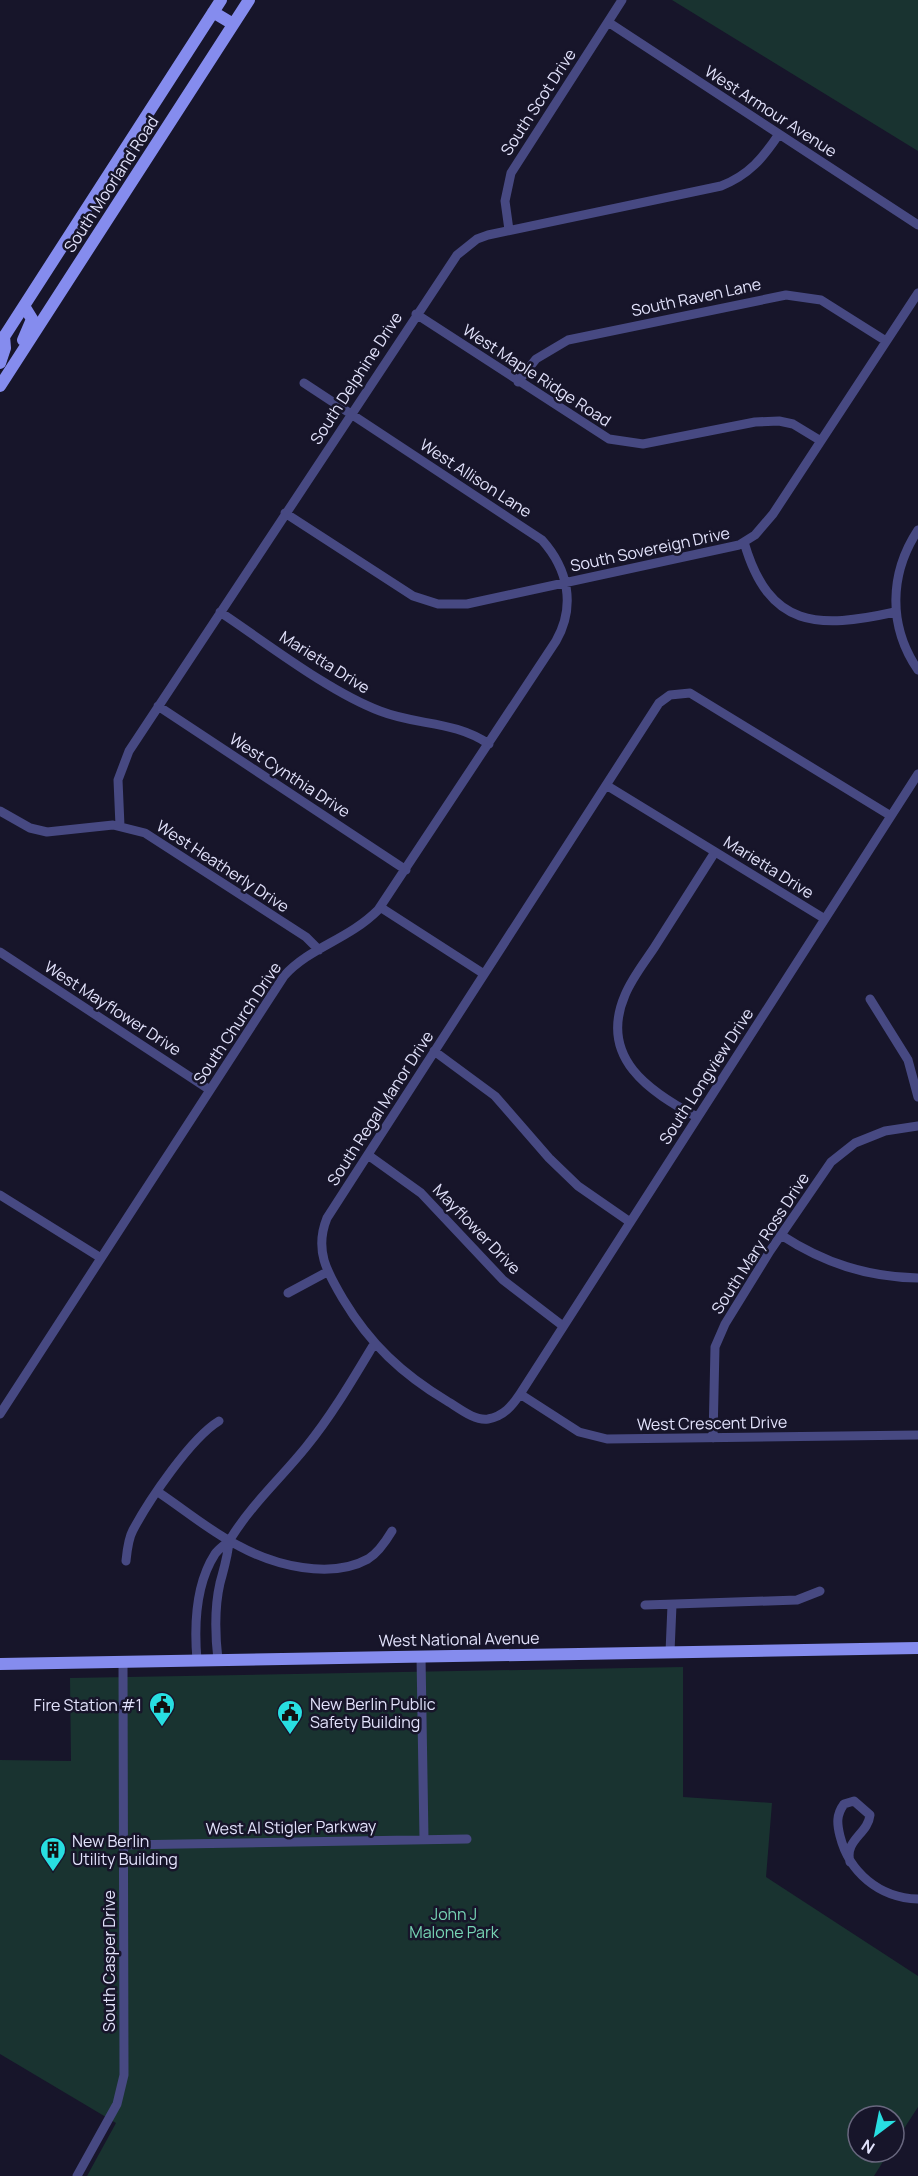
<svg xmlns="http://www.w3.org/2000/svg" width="918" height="2176" font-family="Manrope,sans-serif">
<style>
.green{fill:#193330}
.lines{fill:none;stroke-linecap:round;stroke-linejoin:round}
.minor{stroke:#474982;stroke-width:9}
.secondary{stroke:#858cee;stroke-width:12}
.labels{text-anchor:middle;stroke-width:5;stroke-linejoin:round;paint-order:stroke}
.street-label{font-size:16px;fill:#e2e2fb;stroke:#17152a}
.poi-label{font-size:16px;fill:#e2e2fb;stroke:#17152a;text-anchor:start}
.park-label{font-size:16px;fill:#76d3b4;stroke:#17152a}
</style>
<rect width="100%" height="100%" fill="#17152a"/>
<path class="green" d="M672 0H918V151Z
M683 1667V1797L772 1803 766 1877 918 1976V2107L894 2144V2116H858V2152H889L874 2176H87L116 2123 0 2054V1760L71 1761 70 1678Z"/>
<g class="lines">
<path class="minor" d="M608 22 918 225
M509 230 505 201 511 173 622 0
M416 314 609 439 643 444 755 422 779 421 793 424 821 441
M518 382 536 359 568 340 786 295 821 300 886 341
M285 513 413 596 438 604H467L739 545 755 535 773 514 918 293
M918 530C889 574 888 626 918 670
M744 542C769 629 818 629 895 612
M220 612C268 644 328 691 380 711 418 726 453 720 489 744
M158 706 406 870
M606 785 825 919
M0 811 30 828 47 832 113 825 145 833 306 937 319 950
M891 816 690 693 670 695 659 703 327 1218C314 1250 327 1272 343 1299 370 1344 402 1374 447 1401 459 1408 474 1421 488 1419 504 1416 512 1406 520 1394L918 774
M120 826 118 780 129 751 457 255 477 239 488 235 721 186C749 175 763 158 779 134
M380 907 484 974
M0 952 210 1090
M870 999 908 1060 918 1097
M434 1051 495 1096 549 1158 578 1186 630 1222
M697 1117C650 1092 598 1058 625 995 632 978 644 963 654 948 674 916 695 884 715 852
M368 1155 421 1193 503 1280 563 1326
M0 1195 101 1258
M781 1235C824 1263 867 1277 918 1278
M288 1293 327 1272
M520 1394 579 1432 607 1439 918 1435
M0 1414 284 976C310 947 348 940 378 910L556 641C576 606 568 569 542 540L304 383
M713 1438 715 1347 725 1324 770 1251 831 1162 855 1143 885 1131 918 1126
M158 1492C185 1510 211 1532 239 1546 274 1565 330 1580 368 1559 378 1553 386 1541 392 1531
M126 1561C127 1551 128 1539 133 1530 149 1500 191 1438 219 1421
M645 1605 797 1600 820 1591
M670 1652 672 1605
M421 1656 424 1839
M197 1660C194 1625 195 1585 215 1554 219 1548 227 1544 231 1538 252 1504 281 1478 306 1447 332 1415 353 1379 374 1344
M218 1660C215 1634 214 1609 220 1583 224 1568 228 1556 229 1541
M123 1845 467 1839
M850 1862C844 1840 868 1834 870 1815L854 1801 844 1804C836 1815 837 1824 840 1836 849 1872 879 1898 918 1899
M77 2176 117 2104 124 2075 123 1662"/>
<path class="secondary" d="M213 12 233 24
M23 340 32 319 24 306
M0 343 221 0
M0 363 5 348 4 336
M0 386 249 0
M0 1664 918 1648"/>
</g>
<defs>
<symbol id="civic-pin" viewBox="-11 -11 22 30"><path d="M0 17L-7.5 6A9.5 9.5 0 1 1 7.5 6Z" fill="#28dee1" stroke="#17152a"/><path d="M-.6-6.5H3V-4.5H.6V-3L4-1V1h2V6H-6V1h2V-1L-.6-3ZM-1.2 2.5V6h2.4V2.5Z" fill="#111"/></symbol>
<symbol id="building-pin" viewBox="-11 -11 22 30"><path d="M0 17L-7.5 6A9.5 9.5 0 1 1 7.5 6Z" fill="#28dee1" stroke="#17152a"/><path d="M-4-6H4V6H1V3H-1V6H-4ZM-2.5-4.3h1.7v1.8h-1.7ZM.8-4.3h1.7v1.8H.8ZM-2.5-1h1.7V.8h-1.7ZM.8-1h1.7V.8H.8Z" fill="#111"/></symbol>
</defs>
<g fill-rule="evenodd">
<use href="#civic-pin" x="147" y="1690" width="30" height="40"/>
<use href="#civic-pin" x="275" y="1698" width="30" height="40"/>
<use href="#building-pin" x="38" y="1835" width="30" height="40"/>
</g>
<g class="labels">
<g class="street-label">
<text transform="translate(538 102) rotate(-57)" y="6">South Scot Drive</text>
<text transform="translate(771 111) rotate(33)" y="6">West Armour Avenue</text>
<text transform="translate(111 184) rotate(-57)" y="6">South Moorland Road</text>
<text transform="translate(696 297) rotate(-12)" y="6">South Raven Lane</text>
<text transform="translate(537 375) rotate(33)" y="6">West Maple Ridge Road</text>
<text transform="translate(356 378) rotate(-57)" y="6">South Delphine Drive</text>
<text transform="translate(476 478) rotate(33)" y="6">West Allison Lane</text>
<text transform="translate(650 549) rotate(-12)" y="6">South Sovereign Drive</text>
<text transform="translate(325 662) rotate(32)" y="6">Marietta Drive</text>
<text transform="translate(290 775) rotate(33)" y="6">West Cynthia Drive</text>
<text transform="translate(223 866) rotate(33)" y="6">West Heatherly Drive</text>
<text transform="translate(769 867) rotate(32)" y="6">Marietta Drive</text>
<text transform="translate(113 1008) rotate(33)" y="6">West Mayflower Drive</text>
<text transform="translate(237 1023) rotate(-56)" y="6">South Church Drive</text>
<text transform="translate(706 1076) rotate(-57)" y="6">South Longview Drive</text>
<text transform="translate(380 1108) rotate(-57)" y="6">South Regal Manor Drive</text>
<text transform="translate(477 1229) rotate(46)" y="6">Mayflower Drive</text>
<text transform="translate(760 1243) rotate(-57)" y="6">South Mary Ross Drive</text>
<text transform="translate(712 1423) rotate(-1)" y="6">West Crescent Drive</text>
<text transform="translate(459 1639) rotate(-1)" y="6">West National Avenue</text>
<text transform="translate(291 1827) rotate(-1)" y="6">West Al Stigler Parkway</text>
<text transform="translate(109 1961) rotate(-90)" y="6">South Casper Drive</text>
</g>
<g class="poi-label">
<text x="310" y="1710">New Berlin Public<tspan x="310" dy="18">Safety Building</tspan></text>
<text x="142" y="1711" text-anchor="end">Fire Station #1</text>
<text x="72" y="1847">New Berlin<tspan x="72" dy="18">Utility Building</tspan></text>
</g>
<g class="park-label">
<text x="454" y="1920">John J<tspan x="454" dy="18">Malone Park</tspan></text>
</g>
</g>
<g transform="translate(876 2134) rotate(212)"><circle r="28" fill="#17152a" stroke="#68677e" stroke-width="1.5"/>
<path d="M0-4.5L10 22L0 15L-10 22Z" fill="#28dee1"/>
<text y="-9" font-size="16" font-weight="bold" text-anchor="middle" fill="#e2e2fb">N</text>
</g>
</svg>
